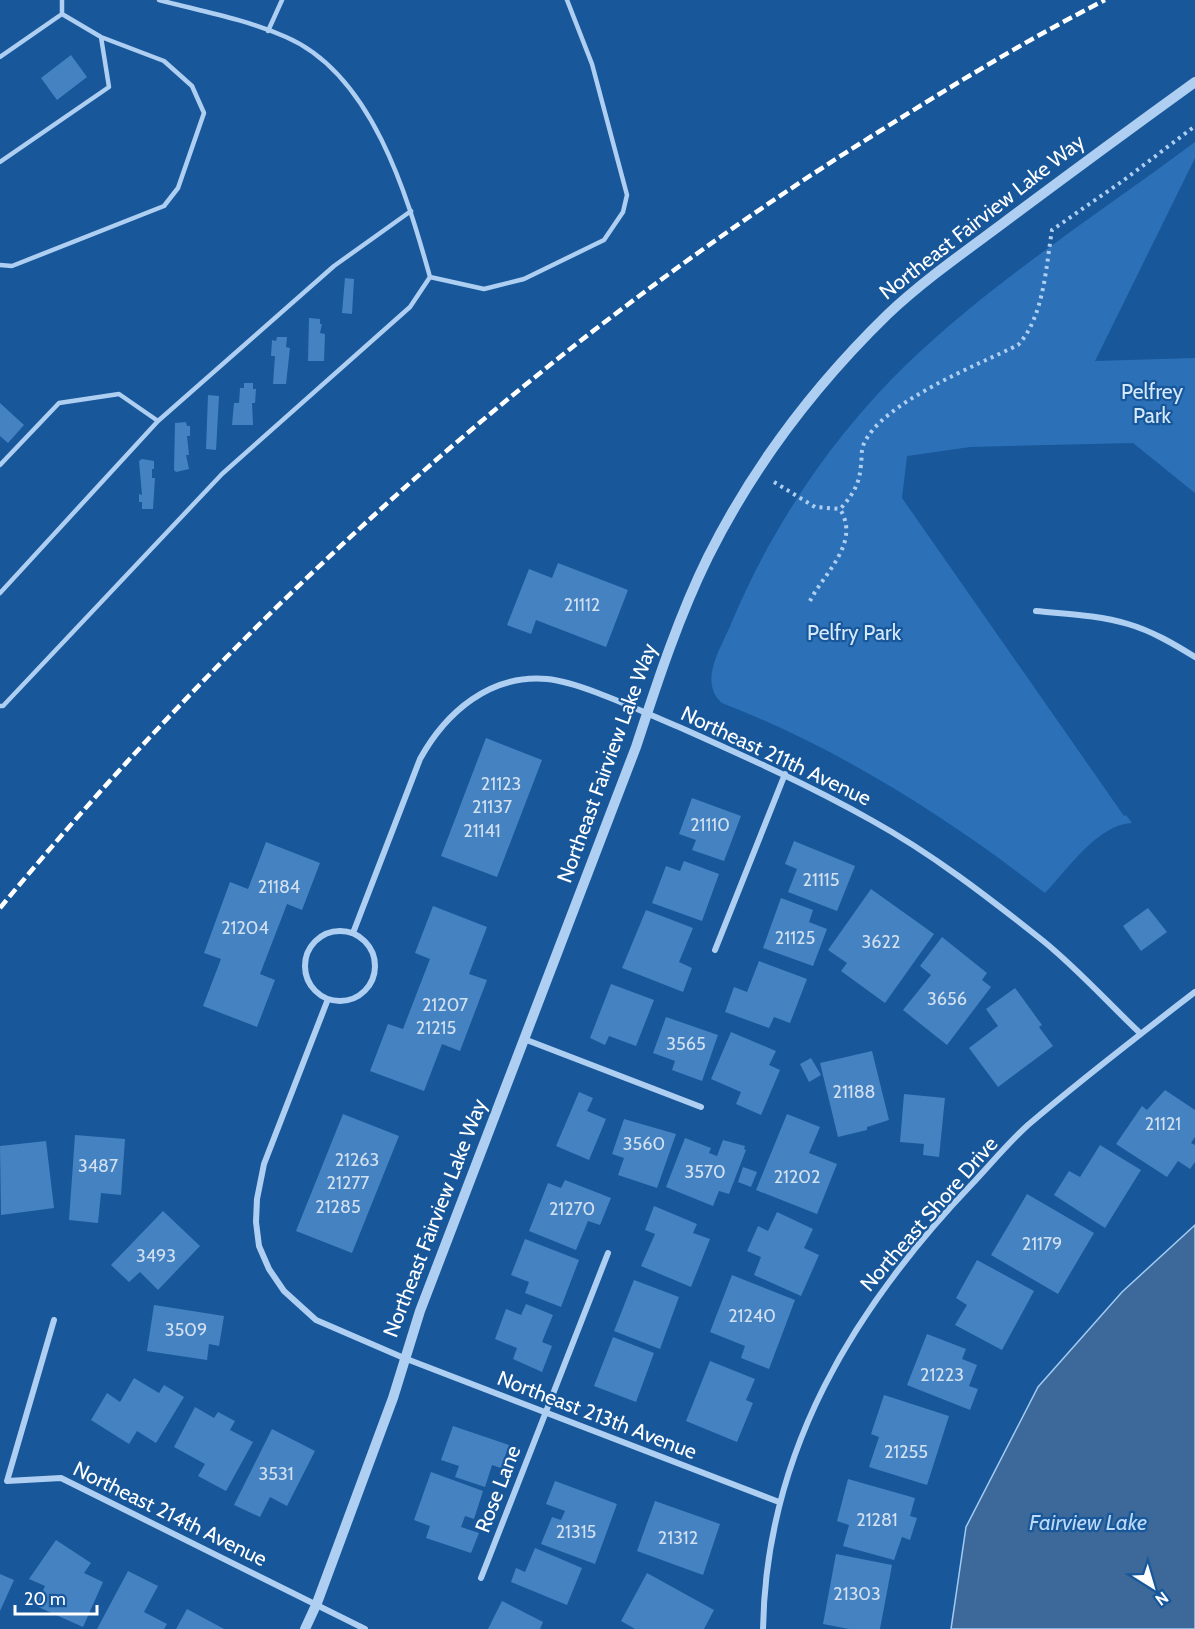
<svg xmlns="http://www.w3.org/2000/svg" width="1195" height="1629" font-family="Cabin,sans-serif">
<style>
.green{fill:#2c71b7}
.water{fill:#3c6999;stroke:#a1cbf4;stroke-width:1.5}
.building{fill:#4582c2}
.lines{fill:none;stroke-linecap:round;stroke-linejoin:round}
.path{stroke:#aecff1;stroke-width:4;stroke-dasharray:3 4.5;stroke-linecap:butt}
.service{stroke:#aecff1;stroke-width:4.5}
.minor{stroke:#aecff1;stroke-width:6}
.tertiary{stroke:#aecff1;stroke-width:10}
.rail{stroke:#fff;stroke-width:4.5;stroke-dasharray:10 4.5;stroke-linecap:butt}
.labels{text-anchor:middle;stroke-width:4.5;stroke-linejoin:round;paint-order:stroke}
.number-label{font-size:18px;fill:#d0e0f0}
.street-label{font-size:21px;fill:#fff;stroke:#18579a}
.park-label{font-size:21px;fill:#d5e9fc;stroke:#18579a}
.water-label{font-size:22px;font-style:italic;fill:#bad9f8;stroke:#18579a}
</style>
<rect width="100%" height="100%" fill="#18579a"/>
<path class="green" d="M1195 142V158L1095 361 1195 358V493L1133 443 970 447 907 456 902 498 1124 816 1126 815 1132 823C1098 824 1067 870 1045 893 946 816 840 749 722 703 698 682 721 648 731 624 771 528 832 436 908 363 995 280 1098 214 1195 142Z"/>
<path class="water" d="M1195 1225V1629H951L966 1527 1038 1387 1122 1292Z"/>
<path class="building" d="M71 55 87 77 57 100 41 78Z
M345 278 354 279 352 314 342 313Z
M309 318 320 319V324H322L320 333 325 334 324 361H308Z
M277 337H287L286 347 290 348 286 384H273L275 356H271L272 340 276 341Z
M244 383H253V389H256L255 403H252L253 425H232L234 403H239L240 388H244Z
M208 395 219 396 216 450 206 449Z
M0 403 24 425 8 443 0 436Z
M186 422 187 426H190V436H187L189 455H186L189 469 176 472 174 470 175 423Z
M142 459 154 461V469H152V478H155L153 509H142V502H139V494L142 495 139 461Z
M558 563 628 590 606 647 536 620 531 634 507 625 529 569 552 578Z
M486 738 542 760 497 877 441 856Z
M692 798 741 816 724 861 692 850 696 840 679 834Z
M794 841 855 866 837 911 788 892 797 869 785 864Z
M266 842 320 863 302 910 287 904 260 974 275 980 257 1027 203 1006 221 959 204 953 230 882 248 889Z
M684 861 719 874 702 921 652 903 666 866 680 871Z
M871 889 934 934 885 1003 841 971 847 963 828 950Z
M781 898 813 910 809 922 827 929 813 966 763 948Z
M433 906 487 927 469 974 487 980 460 1051 442 1044 424 1091 370 1071 388 1024 403 1029 430 959 415 953Z
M1148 908 1167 932 1141 951 1123 926Z
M646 910 693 928 679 962 692 968 683 992 622 968Z
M942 937 987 973 982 980 991 987 947 1045 903 1010 931 975 920 966Z
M759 961 807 979 790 1023 774 1017 769 1028 725 1012 734 987 747 992Z
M611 984 654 1000 636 1046 609 1036 605 1045 590 1038Z
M1015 988 1042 1025 1039 1027 1053 1046 998 1087 969 1048 998 1026 986 1009Z
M666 1017 718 1035 702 1081 672 1070 675 1061 653 1053Z
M731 1032 776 1051 769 1065 780 1070 761 1115 736 1104 741 1092 711 1079Z
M872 1051 889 1120 867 1127V1130L838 1137 820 1063Z
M811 1058 821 1075 809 1082 800 1064Z
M1165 1090 1195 1110V1137L1191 1143 1195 1145V1162L1190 1169 1178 1161 1167 1177 1116 1144 1142 1106 1147 1110Z
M579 1092 593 1098 587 1111 606 1119 589 1160 556 1146Z
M904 1094 945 1098 939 1157 923 1155 924 1144 900 1142Z
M343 1114 399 1136 352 1253 296 1231Z
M787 1114 820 1127 809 1153 837 1164 817 1214 756 1190Z
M624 1119 676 1134 657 1188 618 1175 624 1158 612 1154Z
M75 1135 125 1139 121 1195 101 1193 98 1223 69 1220Z
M685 1138 711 1148 709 1153 717 1156 723 1140 745 1146 744 1149 746 1150 729 1194 719 1191 713 1206 666 1187Z
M46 1141 54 1208 1 1215 0 1146Z
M1100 1145 1141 1170 1105 1228 1054 1195 1069 1171 1080 1177Z
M743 1167 757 1172 751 1187 738 1182Z
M565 1180 611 1198 600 1225 588 1221 576 1250 529 1231 548 1183 561 1188Z
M1027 1194 1094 1233 1058 1294 991 1255Z
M654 1206 697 1224 693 1233 710 1239 691 1287 641 1266 655 1234 645 1230Z
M163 1211 200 1246 158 1290 140 1272 129 1282 111 1265Z
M777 1212 813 1229 804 1248 819 1255 801 1296 754 1275 761 1257 747 1251 758 1226 768 1231Z
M525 1239 579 1260 561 1307 525 1293 529 1282 511 1275Z
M977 1260 1034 1291 1002 1350 955 1325 967 1305 956 1298Z
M732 1275 795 1300 769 1369 741 1358 745 1346 710 1332Z
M634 1280 679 1297 660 1349 614 1331Z
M526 1304 553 1315 542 1342 552 1346 542 1372 513 1359 517 1348 495 1339 506 1309 521 1315Z
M154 1305 224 1316 219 1346 209 1344 207 1360 147 1351Z
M927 1334 966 1349 962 1359 977 1365 969 1386 978 1389 970 1410 907 1385Z
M613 1337 654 1353 636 1402 594 1386Z
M710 1361 755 1379 746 1400 753 1403 737 1442 686 1421Z
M134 1378 159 1393 164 1385 184 1397 156 1443 137 1431 129 1444 91 1420 107 1393 120 1402Z
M884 1395 949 1416 927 1485 869 1467 879 1437 871 1434Z
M195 1407 214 1418 218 1412 235 1421 230 1430 253 1442 226 1491 198 1476 205 1464 174 1447Z
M453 1426 509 1445 501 1468 492 1465 485 1487 455 1477 459 1466 441 1460Z
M272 1429 315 1451 287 1506 270 1497 260 1517 234 1505Z
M431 1472 483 1491 474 1519 465 1516 461 1527 479 1533 471 1553 426 1538 430 1526 414 1520Z
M848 1479 915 1498 910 1516 917 1518 910 1540 902 1537 894 1560 843 1546 849 1525 837 1521Z
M555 1481 617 1504 595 1564 541 1544 552 1517 561 1520 565 1511 546 1504Z
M655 1501 720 1524 703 1575 637 1551Z
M56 1540 91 1563 84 1573 103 1582 83 1627 36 1606 45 1586 29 1579Z
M535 1548 582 1568 567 1605 511 1582 516 1568 525 1572Z
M836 1554 892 1565 880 1629H849L823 1624Z
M128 1571 158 1586 144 1612 167 1624 164 1629H97Z
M647 1573 714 1610 704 1629H635L621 1621Z
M0 1574 14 1580 0 1611Z
M502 1601 543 1622 540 1629H488Z
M187 1609 224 1629H176Z"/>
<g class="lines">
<path class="path" d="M774 482 815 507 840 509C853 495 860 483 861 464 862 459 861 451 863 446 879 403 978 365 1018 345 1044 317 1046 266 1052 230L1124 180 1195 126
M810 601C824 573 861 543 840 509"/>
<path class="service" d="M62 0V14
M268 31 282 0
M0 57 62 14 101 37 164 61 192 86 204 113 178 188 164 206 12 266 0 265
M0 162 109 87 101 37
M430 277 484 289 524 279 604 240 623 212 627 195 592 64 567 0
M0 465 59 403 119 394 158 421
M0 593 158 421 334 266 411 211
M0 706H3L222 474 410 307 430 277C407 195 372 74 286 37 245 19 201 11 159 0"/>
<path class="minor" d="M1036 611C1067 614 1099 615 1128 624 1152 631 1174 644 1195 657
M305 966a35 35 0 1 1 70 0a35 35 0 1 1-70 0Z
M353 933 420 759C446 712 490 674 547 679 581 682 645 713 679 727 744 756 809 785 871 820 931 853 988 897 1042 940 1077 968 1108 1003 1141 1034
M715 950 785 774
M328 999 264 1164 257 1199 256 1222 259 1246 269 1269 284 1291 316 1320 404 1358 779 1502
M524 1039 701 1107
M54 1320 7 1481 61 1478 365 1629
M481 1578 608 1253
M763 1629C766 1452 853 1309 972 1184 990 1165 1008 1143 1028 1125 1082 1079 1139 1035 1195 992"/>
<path class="tertiary" d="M305 1629 317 1603 393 1398 420 1311 636 747C657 683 678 618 708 557 753 467 816 384 888 314 923 281 963 253 1002 224 1066 176 1130 129 1195 82"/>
<path class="rail" d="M0 908C251 605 545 340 880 131 953 85 1028 39 1105 0"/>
</g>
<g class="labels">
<g class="number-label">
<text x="582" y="611">21112</text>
<text x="501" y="790">21123</text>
<text x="492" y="813">21137</text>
<text x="710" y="831">21110</text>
<text x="482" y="837">21141</text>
<text x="821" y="886">21115</text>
<text x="279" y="893">21184</text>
<text x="245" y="934">21204</text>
<text x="795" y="944">21125</text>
<text x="881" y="948">3622</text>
<text x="947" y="1005">3656</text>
<text x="445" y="1011">21207</text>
<text x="436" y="1034">21215</text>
<text x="686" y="1050">3565</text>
<text x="854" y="1098">21188</text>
<text x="1163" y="1130">21121</text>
<text x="644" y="1150">3560</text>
<text x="357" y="1166">21263</text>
<text x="98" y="1172">3487</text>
<text x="705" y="1178">3570</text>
<text x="797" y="1183">21202</text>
<text x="348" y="1189">21277</text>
<text x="338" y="1213">21285</text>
<text x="572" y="1215">21270</text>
<text x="1042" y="1250">21179</text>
<text x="156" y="1262">3493</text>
<text x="752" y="1322">21240</text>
<text x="186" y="1336">3509</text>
<text x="942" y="1381">21223</text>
<text x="906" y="1458">21255</text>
<text x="276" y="1480">3531</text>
<text x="877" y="1526">21281</text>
<text x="576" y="1538">21315</text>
<text x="678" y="1544">21312</text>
<text x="857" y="1600">21303</text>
</g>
<g class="street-label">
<text transform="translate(982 217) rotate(-38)" y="7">Northeast Fairview Lake Way</text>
<text transform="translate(776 756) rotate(25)" y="7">Northeast 211th Avenue</text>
<text transform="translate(607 763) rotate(-70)" y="7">Northeast Fairview Lake Way</text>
<text transform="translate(929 1214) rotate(-49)" y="7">Northeast Shore Drive</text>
<text transform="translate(435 1218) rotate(-69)" y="7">Northeast Fairview Lake Way</text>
<text transform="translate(597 1415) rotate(21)" y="7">Northeast 213th Avenue</text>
<text transform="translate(498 1489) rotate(-69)" y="7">Rose Lane</text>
<text transform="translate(170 1514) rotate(26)" y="7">Northeast 214th Avenue</text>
</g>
<g class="park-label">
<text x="1152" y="399">Pelfrey<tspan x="1152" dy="24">Park</tspan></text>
<text x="854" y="640">Pelfry Park</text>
</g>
<g class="water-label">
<text x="1088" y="1530">Fairview Lake</text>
</g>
</g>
<g transform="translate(1153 1587) rotate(143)" stroke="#18579a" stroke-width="4.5" paint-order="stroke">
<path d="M0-4.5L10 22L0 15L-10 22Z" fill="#ffffff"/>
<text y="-9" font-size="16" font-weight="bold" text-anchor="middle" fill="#ffffff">N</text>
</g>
<path d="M15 1605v9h82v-9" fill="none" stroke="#ffffff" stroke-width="3"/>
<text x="24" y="1605" font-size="18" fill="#ffffff" stroke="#18579a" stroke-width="4.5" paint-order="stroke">20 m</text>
</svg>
